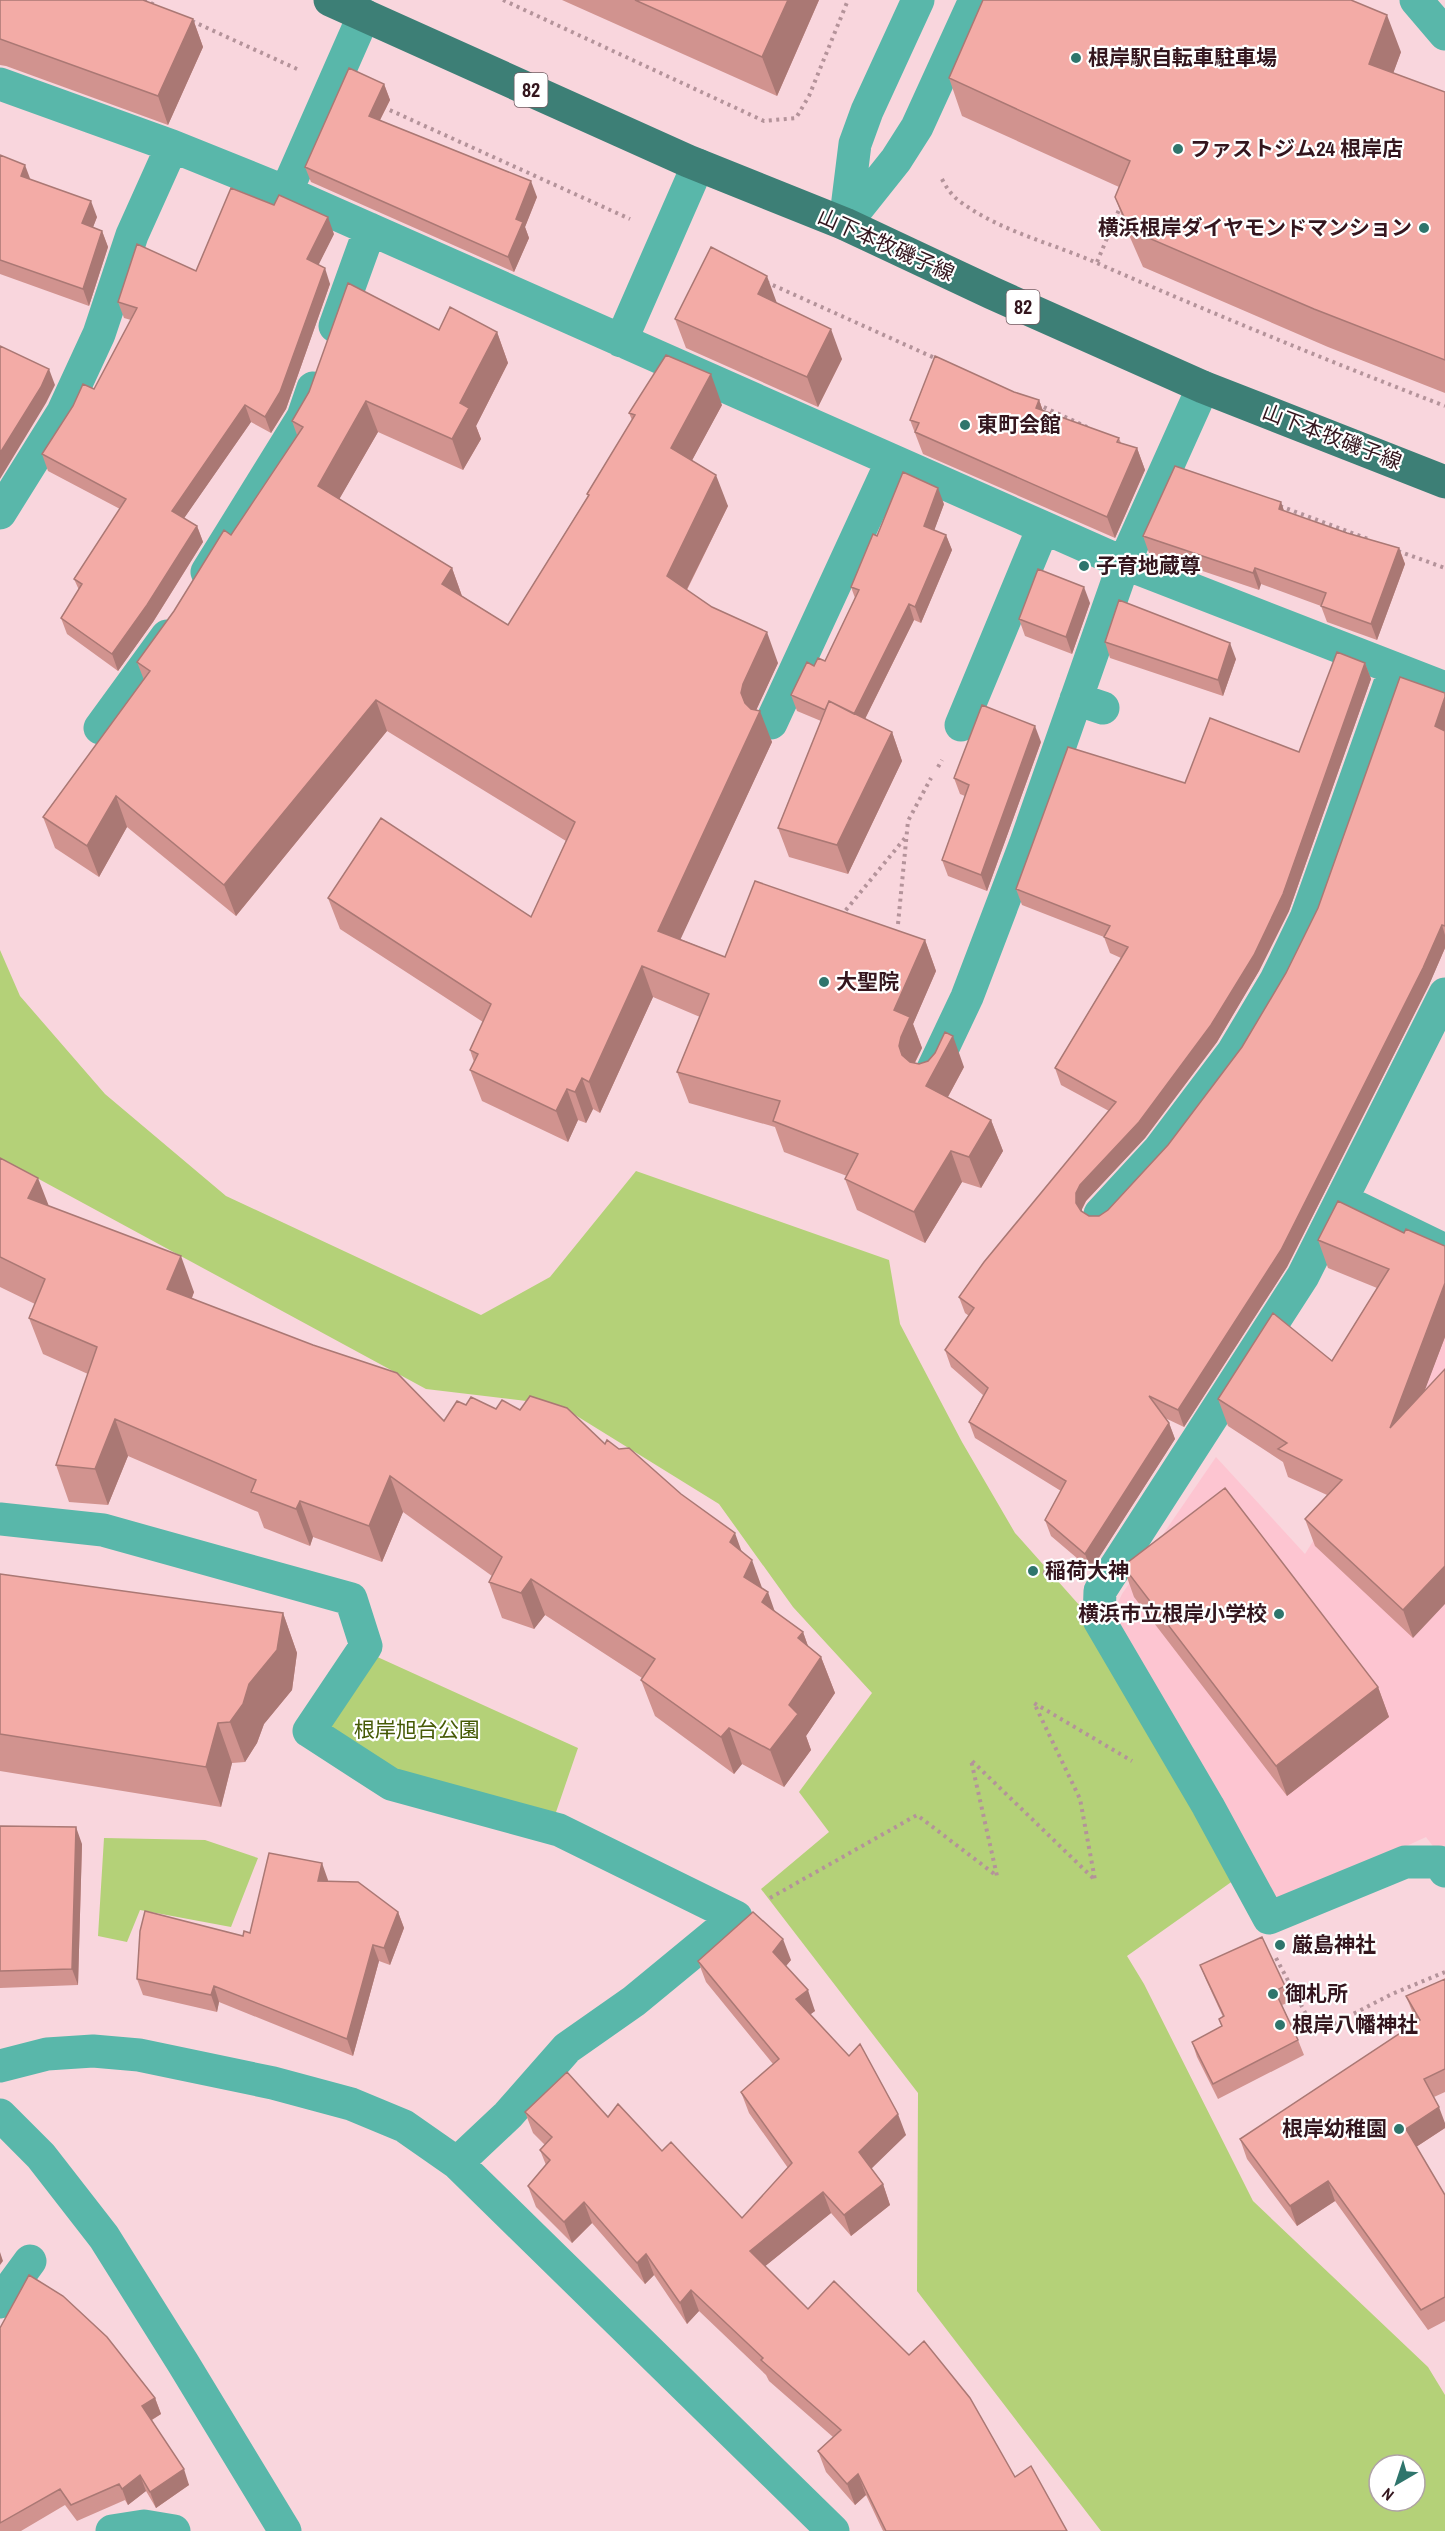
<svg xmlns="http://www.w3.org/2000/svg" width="1445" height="2531" font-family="'Archivo Narrow','Noto Sans JP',sans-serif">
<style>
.built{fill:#fdc5d1}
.green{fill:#b4d178;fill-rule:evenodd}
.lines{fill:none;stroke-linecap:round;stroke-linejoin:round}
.path{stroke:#b4939a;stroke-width:4;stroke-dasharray:3 4.5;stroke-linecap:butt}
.minor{stroke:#59b7aa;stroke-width:33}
.major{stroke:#3d7f76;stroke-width:33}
.wall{fill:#d1938f}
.shaded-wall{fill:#aa7874}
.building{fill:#f3aba6;stroke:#aa7874;stroke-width:1.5}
.poi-dot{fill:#2f756c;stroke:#fff;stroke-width:2}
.labels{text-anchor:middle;stroke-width:4.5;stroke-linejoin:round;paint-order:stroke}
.shield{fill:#fff;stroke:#715c62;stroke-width:1.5}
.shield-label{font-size:20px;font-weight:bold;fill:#34161e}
.poi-label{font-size:21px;font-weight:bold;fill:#34161e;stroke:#fff;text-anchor:start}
.street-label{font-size:21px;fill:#34161e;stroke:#fff}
.park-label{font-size:21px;fill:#465a06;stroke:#fff}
</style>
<rect width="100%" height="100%" fill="#f9d6dd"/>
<path class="built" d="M1445 1330V1862L1426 1837 1285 1902 1271 1894 1102 1635 1122 1594 1216 1457 1305 1554Z"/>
<path class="green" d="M0 950 20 996 105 1094 226 1196 481 1315 550 1277 636 1171 889 1260 900 1324 962 1442 1015 1533 1088 1615 1244 1873 1127 1956 1144 1984 1253 2201 1428 2367 1445 2395V2531H1101L917 2291 918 2093 761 1889 829 1832 799 1792 872 1693 793 1607 719 1504 559 1405 426 1389 0 1158ZM1379 2465H1415V2501H1379Z
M373 1655 578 1748 554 1818 395 1775 321 1728Z
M104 1838 205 1840 258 1858 231 1927 140 1910 127 1942 98 1936Z"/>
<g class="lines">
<path class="path" d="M144 0 157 6
M503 0 764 121 796 118 809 96 848 0
M192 21 297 69
M383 107 630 219
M942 179C947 189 953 197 962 203 1002 232 1055 244 1099 264 1214 314 1328 361 1445 406
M1097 262 1121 205
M766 282 937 359
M1037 404 1087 427
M1280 506 1371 540
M1398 551 1445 568
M938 767 942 760
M841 916 905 838
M898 924 908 821 931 778
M1043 1572 1063 1579
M770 1898 917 1815 997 1876 971 1760 1095 1880 1080 1799 1034 1703 1132 1761
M1276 1958 1316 2033 1392 1994 1445 1972"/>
<path class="minor" d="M1416 0 1445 34
M0 84 172 146 286 192 1124 563 1445 688
M286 192 364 15
M845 224 896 160 917 127 975 0
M845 224 855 144 867 111 918 0
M335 326 370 229
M621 341 698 165
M0 513 63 412 99 334 132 235 172 146
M207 572 303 417 313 388
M1076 699 1103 708
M771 723 892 461
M961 725 1043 528
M100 728 167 636
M1445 994 1303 1276 1100 1591 1099 1620 1208 1806 1269 1918 1405 1862H1439L1445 1871
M931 1073 967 997 1025 845 1124 563 1203 387
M1342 1200 1445 1250
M1100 1214 1159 1150 1233 1052 1276 980 1306 918 1395 669
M0 1519 103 1530 351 1599 366 1646 309 1731 391 1784 559 1830 736 1917 634 2001 567 2048 508 2115 457 2163
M0 2066 47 2054 93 2051 139 2055 273 2083 351 2104 404 2126 457 2163 833 2531
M0 2115 41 2156 104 2237 183 2363 285 2531
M0 2302 30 2261
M112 2531 144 2526 174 2531"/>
<path class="major" d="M330 0 688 161 845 224 992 293 1203 387 1445 482"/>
</g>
<path class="wall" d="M0 0 193 19 203 47 168 125 6 66 0 65Z
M562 0H819L777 96Z
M1401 52 1393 73 1445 92V393L1328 347 1143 267 1129 235 1115 197 1119 187 962 116 949 78Z
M384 84 390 100 380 120 537 197 525 227 529 238 514 272 311 182 305 167Z
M0 155 30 180 97 217 93 227 102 231 108 247 89 306 0 274Z
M334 234 318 265 330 284 286 409 271 433 251 422 184 518 197 526 203 542 153 622 118 671 67 634 61 618 79 590 74 579 120 509 48 471 42 454 94 389 131 320 124 318 118 302 196 271Z
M777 303 842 359 818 407 686 348 675 319Z
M439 330 497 332 508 363 476 426 481 439 463 470 378 432 339 499 452 568 462 596 508 625 588 496 587 494 632 420 629 413 722 405 692 460 728 506 687 590 778 663 756 710 772 742 680 939 725 957 925 940 936 971 913 1024 922 1048 915 1063 964 1067 948 1097 991 1120 1003 1151 981 1188 962 1182 925 1243 857 1210 845 1179 847 1176 784 1152 775 1127 689 1103 677 1072 700 1017 653 997 600 1113 593 1109 586 1123 578 1120 568 1142 482 1101 470 1070 474 1062 470 1050 483 1022 340 929 328 898 531 917 566 841 387 731 236 916 127 827 99 877 55 848 43 817 144 680 137 662 231 535 297 435 292 421Z
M1014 392 1039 400 1043 411 1119 438 1121 443 1137 448 1145 470 1115 538 923 454 910 420Z
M944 504 934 530 946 535 952 550 921 623 914 620 865 719 892 732 902 761 848 874 789 857 778 828 821 721 797 711 791 695 814 666 825 661 855 598 851 587 877 536Z
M1285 511 1347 533 1399 548 1405 564 1377 640 1327 622 1321 606 1261 584 1259 590 1149 553 1143 536Z
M1090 603 1072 654 1025 636 1019 619Z
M1105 642 1236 659 1223 696 1110 658Z
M1365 663 1371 679 1289 911 1259 971 1217 1042 1145 1138 1086 1201 1082 1209V1212L1089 1216H1099L1108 1210 1168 1145 1242 1047 1445 731V948L1429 985 1287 1267 1184 1427 1165 1418 1169 1423 1175 1439 1091 1570 1051 1536 1045 1520 1061 1491 975 1438 969 1422 983 1395 951 1367 945 1350 969 1316 965 1313 959 1297 1109 1111 1061 1085 1055 1068 1121 958 1110 953 1104 937 1022 905 1016 889 1185 783 1299 752Z
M1041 742 987 891 948 876 942 860 965 796 960 794 954 778Z
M0 1158 49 1206 194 1292 192 1298 444 1421 466 1405 496 1409 520 1410 605 1444 741 1551 774 1611 803 1632 808 1646 821 1657 835 1693 806 1736 811 1750 784 1787 742 1764 734 1774 655 1716 641 1680 642 1678 545 1615 534 1629 502 1618 489 1582 492 1576 403 1512 382 1562 313 1537 310 1546 264 1528 258 1512 128 1456 108 1505 69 1502 56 1465 88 1374 43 1354 29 1318 35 1304 0 1287Z
M1338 1201 1445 1337 1424 1391 1413 1638 1315 1546 1305 1519 1327 1495 1288 1477 1283 1462 1228 1426 1218 1399 1332 1361 1377 1288 1328 1268 1318 1240Z
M1123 1566 1378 1687 1389 1717 1287 1796 1134 1597Z
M0 1574 283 1613 297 1653 292 1690 264 1724 257 1743 245 1762 232 1763 221 1807 0 1771Z
M0 1826 82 1844 78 1985 0 1988Z
M328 1880V1881L398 1912 404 1928 390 1965 379 1961 353 2056 219 2002 217 2012 143 1995 137 1979 250 1933Z
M791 1960 786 1966 815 2011 810 2014 906 2135 871 2168 883 2184 890 2205 851 2236 831 2213 765 2266 808 2309 1015 2477 1067 2531H883L866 2495 855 2505 826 2472 818 2451 833 2437 769 2381 766 2375 699 2311 687 2324 654 2275 645 2284 592 2223 572 2243 536 2207 528 2186 546 2165 540 2150 545 2145 533 2133 525 2112 608 2117 662 2151 742 2218 788 2168 749 2113 741 2092 773 2064 706 1982 698 1961Z
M1200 1965 1285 1986 1290 2002 1282 2005 1298 2040 1304 2055 1218 2099 1197 2057 1192 2042 1222 2027 1219 2019 1223 2017 1206 1980Z
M1445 1979V2092L1434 2097 1445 2128 1416 2147 1445 2195V2321L1428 2330 1335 2201 1297 2226 1247 2159 1240 2139 1417 2022 1414 2016 1406 1996Z
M0 2328 155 2398 161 2414 152 2420 189 2485 156 2508 146 2491 128 2505 125 2500 77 2521 65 2505 21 2531H0Z"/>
<path class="shaded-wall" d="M788 0H819L777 96 762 57Z
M1387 15 1401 52 1383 101 1369 64Z
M193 19 203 47 168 125 158 96Z
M384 84 390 100 374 132 369 116Z
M25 165 31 181 21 176Z
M531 181 537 197 525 227 529 238 514 272 508 257 516 219Z
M91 201 97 217 88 240 82 223Z
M328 217 334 234 313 276 307 259Z
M102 231 108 247 89 306 83 289Z
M325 268 330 284 286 409 271 433 265 417Z
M767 276 778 306 758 294Z
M831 329 842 359 818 407 807 377Z
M497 332 508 363 476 426 481 439 463 470 452 439 460 403Z
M49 369 55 385 46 403 0 479V453Z
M711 374 722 405 682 479 671 448Z
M1039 400 1047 422 1036 408Z
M366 401 378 432 329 517 318 486Z
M245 405 251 422 178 527 172 511Z
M1137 448 1145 470 1115 538 1107 517Z
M716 475 728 506 678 607 667 576Z
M938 488 944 504 930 542 924 526Z
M1281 502 1287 519 1279 509Z
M197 526 203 542 153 622 118 671 112 654Z
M946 535 952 550 921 623 915 607Z
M1399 548 1405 564 1377 640 1371 624Z
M452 568 463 599 442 584Z
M1255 568 1261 584 1259 590 1253 573Z
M1084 587 1090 603 1072 654 1066 637Z
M909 604 914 620 856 737 851 721Z
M767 632 778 663 754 715 752 724 741 693 743 684Z
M1230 643 1236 659 1223 696 1218 680Z
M1365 663 1371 679 1289 911 1259 971 1217 1042 1145 1138 1086 1201 1082 1209V1219L1076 1203V1193Z
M1445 697V730L1441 743 1435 726Z
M376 700 387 731 236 916 224 885Z
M760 711 772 742 670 962 658 931Z
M1035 726 1041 742 987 891 981 875Z
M892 732 902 761 848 874 837 845Z
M116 796 127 827 99 877 87 846Z
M1442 925 1445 935V948L1429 985 1287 1267 1184 1427 1178 1410Z
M925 940 936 971 913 1024 922 1048 912 1068 910 1077 899 1046 894 1010Z
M642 966 653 997 600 1113 589 1082Z
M953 1036 964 1067 937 1117 926 1086Z
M582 1078 593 1109 586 1123 575 1092Z
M567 1089 578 1120 568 1142 556 1111Z
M991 1120 1003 1151 981 1188 969 1157Z
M951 1151 962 1182 925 1243 914 1212Z
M38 1178 52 1214 28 1198Z
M181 1256 194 1292 181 1325 167 1289Z
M1445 1283V1337L1400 1456 1390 1428Z
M115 1419 128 1456 108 1505 95 1469Z
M1169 1423 1175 1439 1091 1570 1085 1554Z
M390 1476 403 1512 382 1562 369 1526Z
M300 1501 313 1537 310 1546 296 1509Z
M735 1533 748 1569 752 1560 765 1596 768 1592 781 1629 757 1614 730 1542Z
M1445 1566V1604L1413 1638 1403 1610Z
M531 1579 545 1615 534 1629 521 1593Z
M283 1613 297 1653 292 1690 264 1724 257 1743 245 1762 230 1722Z
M803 1632 815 1666 821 1657 835 1693 806 1736 811 1750 784 1787 770 1750 789 1705 798 1638Z
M1378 1687 1389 1717 1287 1796 1276 1766Z
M218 1723 232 1763 221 1807 206 1767Z
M729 1728 742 1764 734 1774 721 1737Z
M76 1827 82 1844 78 1985 72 1969Z
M322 1863 328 1880 324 1898 318 1881Z
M398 1912 404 1928 390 1965 384 1948Z
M783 1939 791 1960 780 1973 773 1952Z
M373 1945 379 1961 353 2056 347 2039Z
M214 1986 219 2002 217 2012 211 1995Z
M808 1990 815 2011 803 2020 796 1999Z
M1439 2107 1445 2123V2128L1413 2149 1406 2129Z
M898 2114 906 2135 867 2173 859 2152Z
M1328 2181 1335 2201 1297 2226 1290 2206Z
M883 2184 890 2205 851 2236 844 2215Z
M823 2192 831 2213 758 2272 750 2251Z
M584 2202 592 2223 572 2243 564 2222Z
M0 2252 3 2261 0 2265Z
M646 2254 654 2275 645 2284 637 2263Z
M691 2290 699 2311 687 2324 680 2303Z
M155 2398 161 2414 148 2422 142 2406Z
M184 2469 189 2485 156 2508 150 2492Z
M858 2474 866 2495 855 2505 847 2484Z
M140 2475 146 2491 128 2505 122 2489Z"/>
<path class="building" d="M0 0H143L193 19 158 96 0 39Z
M635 0H788L762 57Z
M983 0H1351L1387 15 1369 64 1445 92V360L1314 309 1130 230 1115 197 1130 161 949 78Z
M349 68 384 84 369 116 531 181 516 219 523 222 508 257 305 167Z
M0 155 25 165 21 176 91 201 82 223 102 231 83 289 0 260Z
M231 188 274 205 279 195 328 217 307 259 325 268 280 392 265 417 245 405 172 511 197 526 147 605 112 654 61 618 82 584 74 579 126 499 42 454 73 406 83 384 94 389 137 308 118 302 137 244 196 271Z
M711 247 767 276 758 294 831 329 807 377 675 319Z
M348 283 439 330 450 307 497 332 460 403 469 408 452 439 366 401 318 486 452 568 442 584 508 625 589 495 587 494 635 415 629 413 666 355 711 374 671 448 716 475 667 576 712 607 767 632 743 684 741 693 745 703 751 709 760 711 658 931 725 957 755 881 925 940 894 1010 910 1017 901 1037 899 1046 902 1055 910 1062 919 1064 928 1061 935 1053 945 1032 953 1036 926 1086 991 1120 969 1157 951 1151 914 1212 845 1179 858 1154 773 1121 780 1101 677 1072 709 994 642 966 589 1082 582 1078 575 1092 567 1089 556 1111 470 1070 478 1054 470 1050 491 1004 328 898 381 818 531 917 575 822 376 700 224 885 116 796 87 846 43 817 150 671 137 662 174 611 224 530 231 535 303 427 292 421 309 392Z
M0 346 49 369 41 387 0 453Z
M935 356 1014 392 1039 400 1036 408 1119 438 1117 442 1137 448 1107 517 915 432 919 423 910 420Z
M1175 466 1281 502 1279 509 1347 533 1399 548 1371 624 1321 606 1326 593 1255 568 1253 573 1143 536Z
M903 472 938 488 924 526 946 535 915 607 909 604 854 714 829 701 825 710 791 695 807 662 814 666 818 658 825 661 859 590 851 587 873 534 877 536Z
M1038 569 1084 587 1066 637 1019 619Z
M1119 600 1230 643 1218 680 1105 642Z
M1337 652 1365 663 1283 894 1254 955 1211 1025 1139 1122 1080 1185 1076 1193V1203L1081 1211 1089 1216H1099L1108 1210 1168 1145 1242 1047 1286 973 1318 908 1400 677 1445 693V697L1435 726 1445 731V926L1442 925 1423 968 1281 1250 1178 1410 1149 1396 1169 1423 1085 1554 1045 1520 1066 1481 969 1422 988 1388 945 1350 974 1308 959 1297 984 1262 1116 1102 1055 1068 1128 947 1104 937 1110 926 1016 889 1068 747 1185 783 1210 718 1299 752Z
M829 701 892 732 837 845 778 828Z
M982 705 1035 726 981 875 942 860 969 785 954 778Z
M0 1158 38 1178 28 1198 181 1256 167 1289 313 1345 397 1373 444 1421 457 1401 466 1405 471 1397 496 1409 502 1400 520 1410 530 1396 567 1408 605 1444 607 1440 619 1449 629 1448 681 1494 735 1533 730 1542 752 1560 744 1577 768 1592 762 1602 803 1632 798 1638 821 1657 789 1705 798 1714 770 1750 729 1728 721 1737 641 1680 655 1659 531 1579 521 1593 489 1582 502 1557 390 1476 369 1526 300 1501 296 1509 251 1492 256 1480 115 1419 95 1469 56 1465 97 1347 29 1318 45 1279 0 1257Z
M1338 1201 1404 1233 1406 1229 1445 1246V1283L1390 1428 1445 1369V1566L1403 1610 1305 1519 1342 1480 1278 1449 1287 1443 1218 1399 1273 1313 1332 1361 1389 1269 1318 1240Z
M1225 1488 1378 1687 1276 1766 1123 1566Z
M0 1574 283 1613 277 1650 249 1684 243 1704 230 1722 218 1723 206 1767 0 1734Z
M0 1826 76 1827 72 1969 0 1971Z
M269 1853 322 1863 318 1881 358 1882 398 1912 384 1948 373 1945 347 2039 214 1986 211 1995 137 1979 140 1931 145 1911 243 1936 244 1931 250 1933Z
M753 1912 783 1939 773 1952 808 1990 796 1999 849 2056 860 2044 898 2114 859 2152 883 2184 844 2215 823 2192 750 2251 808 2309 834 2281 909 2355 924 2341 970 2398 1015 2477 1031 2466 1067 2531H886L858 2474 847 2484 818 2451 841 2430 761 2360 763 2358 691 2290 680 2303 646 2254 637 2263 584 2202 564 2222 528 2186 550 2160 540 2150 552 2137 525 2112 567 2072 608 2117 618 2104 662 2151 671 2142 742 2218 792 2163 741 2092 779 2059 698 1961Z
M1262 1937 1285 1986 1275 1991 1298 2040 1213 2084 1192 2042 1222 2026 1219 2019 1224 2016 1200 1965Z
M1445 1979V2069L1424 2079 1439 2107 1406 2129 1445 2195V2297L1421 2310 1328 2181 1290 2206 1240 2139 1420 2020 1406 1996Z
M29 2275 63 2296 107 2337 155 2398 142 2406 184 2469 150 2492 140 2475 122 2489 119 2484 71 2505 60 2489 0 2523V2328Z"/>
<g class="poi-dot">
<circle cx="1076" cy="58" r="6"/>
<circle cx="1178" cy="149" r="6"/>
<circle cx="1424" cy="228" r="6"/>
<circle cx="965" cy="425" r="6"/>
<circle cx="1084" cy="566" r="6"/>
<circle cx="824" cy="982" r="6"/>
<circle cx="1033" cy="1571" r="6"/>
<circle cx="1279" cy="1614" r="6"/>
<circle cx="1280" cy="1945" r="6"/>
<circle cx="1273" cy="1994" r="6"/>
<circle cx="1280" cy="2025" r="6"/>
<circle cx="1399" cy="2129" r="6"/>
</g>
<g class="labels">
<g class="shield">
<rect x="514.5" y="73" width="33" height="34" rx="4.5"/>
<rect x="1006.5" y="290" width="33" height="34" rx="4.5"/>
</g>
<g class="shield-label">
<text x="531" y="97">82</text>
<text x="1023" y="314">82</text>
</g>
<g class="poi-label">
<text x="1088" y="65">根岸駅自転車駐車場</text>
<text x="1190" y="156">ファストジム24 根岸店</text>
<text x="1412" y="235" text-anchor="end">横浜根岸ダイヤモンドマンション</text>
<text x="977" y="432">東町会館</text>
<text x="1096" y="573">子育地蔵尊</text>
<text x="836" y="989">大聖院</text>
<text x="1045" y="1578">稲荷大神</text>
<text x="1267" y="1621" text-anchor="end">横浜市立根岸小学校</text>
<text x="1292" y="1952">厳島神社</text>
<text x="1285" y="2001">御札所</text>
<text x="1292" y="2032">根岸八幡神社</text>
<text x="1387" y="2136" text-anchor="end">根岸幼稚園</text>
</g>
<g class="street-label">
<text transform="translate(886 245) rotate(24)" y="7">山下本牧磯子線</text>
<text transform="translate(1332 437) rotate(21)" y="7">山下本牧磯子線</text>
</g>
<g class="park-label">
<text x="417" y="1737">根岸旭台公園</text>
</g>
</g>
<g transform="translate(1397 2483) rotate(219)"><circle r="28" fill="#ffffff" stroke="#aea2a5" stroke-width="1.5"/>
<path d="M0-4.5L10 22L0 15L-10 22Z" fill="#2f756c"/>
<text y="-9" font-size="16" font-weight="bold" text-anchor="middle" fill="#34161e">N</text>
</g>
</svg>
